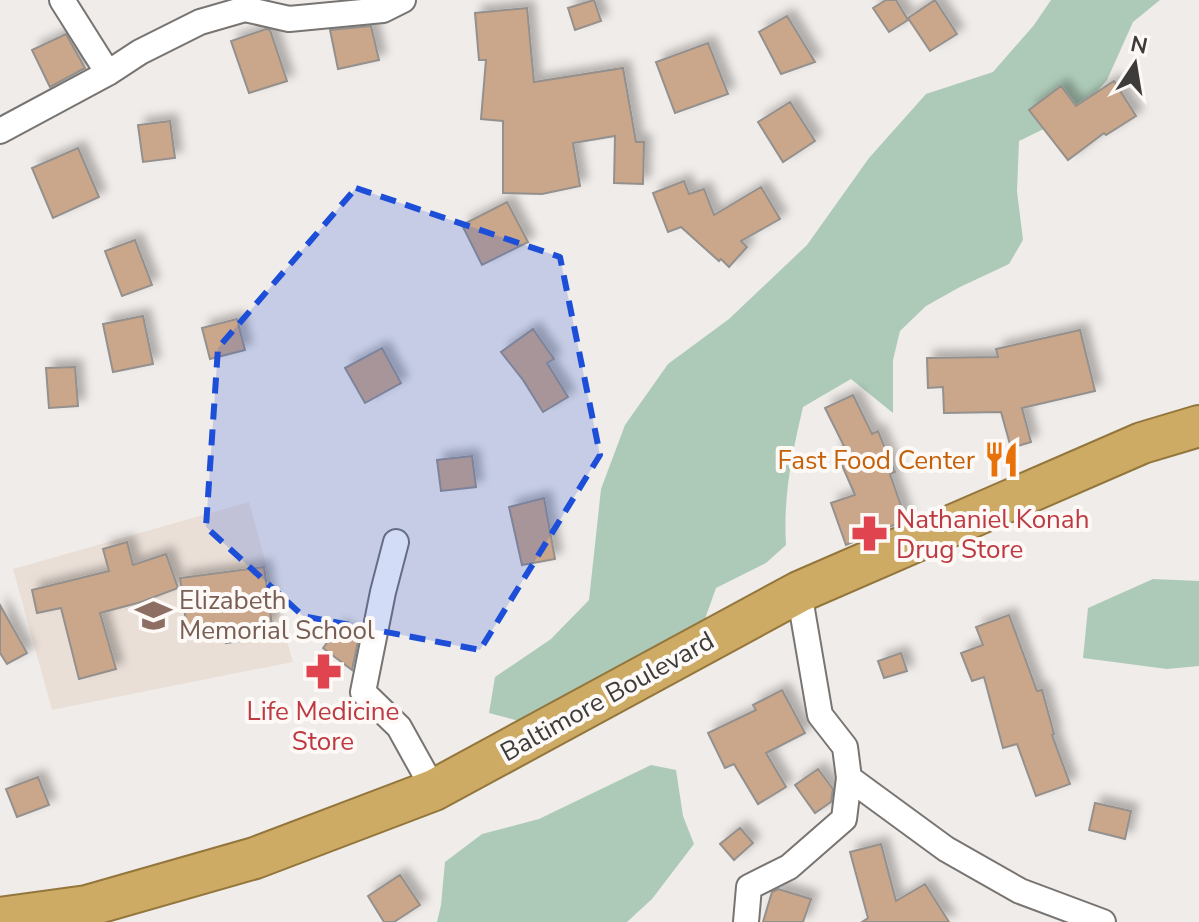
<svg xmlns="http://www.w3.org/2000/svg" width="1199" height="922" font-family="'Nunito Sans',sans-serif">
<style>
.built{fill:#eadfd7}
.green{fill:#adcab8}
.building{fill:#caa78b;stroke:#94908d;stroke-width:2;filter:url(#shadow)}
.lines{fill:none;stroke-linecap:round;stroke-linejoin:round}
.minor-casing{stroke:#777471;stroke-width:28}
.trunk-casing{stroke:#93763c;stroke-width:44}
.minor{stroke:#fff;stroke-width:24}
.trunk{stroke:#ceab64;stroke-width:40}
.marked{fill:#1d4ed8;fill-opacity:0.2;stroke:#1d4ed8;stroke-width:6;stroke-dasharray:16 10;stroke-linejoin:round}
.labels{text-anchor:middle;stroke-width:8;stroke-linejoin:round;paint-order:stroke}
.food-label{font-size:26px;fill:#c56008;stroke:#fdf9f6;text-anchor:end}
.health-label{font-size:26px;fill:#be3a42;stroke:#fdf9f6;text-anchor:start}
.education-label{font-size:26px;fill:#785e54;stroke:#fdf9f6;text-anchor:start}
.street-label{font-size:26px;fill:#3d3c3b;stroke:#fdf9f6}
</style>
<defs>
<filter id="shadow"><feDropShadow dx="7" dy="-7" stdDeviation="4" flood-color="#0004"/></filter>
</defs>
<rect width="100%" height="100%" fill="#f0ece9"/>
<path class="built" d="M249 502 293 662 52 710 13 569Z"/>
<path class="green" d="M1051 0H1160L1133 22 1107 80 1079 112 1019 141 1017 191 1023 240 1009 264 960 287 926 306 900 331 893 360V413L851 379 803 407C792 454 783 497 786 545L766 563 716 588 706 616 704 657 557 731 489 713 495 677 551 639 589 600 601 489 625 425 668 364 729 319 807 245 869 158 926 94 993 72 1034 25Z
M1153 579 1199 581V666L1167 669 1083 658 1088 608Z
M651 765 676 770 683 816 694 844 652 899 627 922H437L441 905 445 862 482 834 539 819Z"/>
<path class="building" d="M594 0 601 21 575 30 568 8Z
M886 0H896L908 20 889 32 873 8Z
M935 0 957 34 930 51 908 18Z
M527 8 534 82 623 68 636 142H644L643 184 614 183 615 136 573 143 580 186 542 194 503 193V121L481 119 486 60H479L475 13Z
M787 16 815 62 781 74 759 32Z
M371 26 379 60 338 69 330 30Z
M266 29 270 30 287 81 249 93 231 41Z
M66 34 85 68 50 87 32 50Z
M708 43 728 94 675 113 656 62Z
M1114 81 1136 116 1106 135 1104 133 1068 160 1029 110 1061 86 1076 106Z
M790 102 815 141 783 162 758 122Z
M170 121 175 158 143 162 138 125Z
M78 148 99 197 53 218 32 168Z
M684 181 689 194 704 189 714 215 761 187 780 219 741 241 747 247 729 267 721 259 719 261 681 227 668 232 653 193Z
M507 202 528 242 482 265 462 225Z
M135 240 152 285 122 296 105 251Z
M143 316 153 364 113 372 103 324Z
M237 319 245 350 210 359 202 328Z
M533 329 554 359 547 363 568 397 543 412 523 380 501 352Z
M1080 330 1095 391 1022 408 1031 442 1011 448 1001 412 944 413 943 387 928 388 927 358 998 357 996 349Z
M382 348 401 383 365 403 345 368Z
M75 367 78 406 49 408 46 368Z
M853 395 872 434 878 431 895 472 890 474 906 520 846 545 831 503 855 495 835 449 844 446 825 408Z
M472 456 476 487 441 491 437 460Z
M544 498 555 559 522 565 509 507Z
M127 542 133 565 166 554 178 588 141 602 100 613 116 669 79 679 61 608 37 613 32 590 109 571 103 549Z
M264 567 272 625 264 626 265 637 226 643 224 631 188 636 180 578Z
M0 605 27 653 7 664 0 653Z
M1009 615 1037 691 1042 690 1054 734 1052 735 1070 784 1036 796 1017 744 1003 748 984 677 972 681 961 653 983 645 976 627Z
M339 627 358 641 352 670 323 648Z
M901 653 907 671 884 678 878 661Z
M782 690 805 733 766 753 786 787 758 804 734 764 725 768 708 733 756 710 753 705Z
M818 769 833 789 831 802 815 813 795 785Z
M38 777 49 805 17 817 6 789Z
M1095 803 1131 811 1125 839 1089 830Z
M740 828 753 843 734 860 720 844Z
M881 844 896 901 925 884 949 922H862L868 918 850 852Z
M400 875 420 905 394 922H384L368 896Z
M778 889 811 899 803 922H763L772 892Z"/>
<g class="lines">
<defs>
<path id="minor" d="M62 0 108 73
M0 131 108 73 140 52 200 22 245 9 289 19 383 10 403 0
M396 542 383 592 363 692 399 727 434 790
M849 778 946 849 1020 891 1103 922
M746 922 749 887 789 867 844 819 849 778 845 747 820 715 799 592"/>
<path id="trunk" d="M0 918 87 906 255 858 434 790 799 592 1142 443 1199 426"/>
</defs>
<use href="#minor" class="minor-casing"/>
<use href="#trunk" class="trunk-casing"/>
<use href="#minor" class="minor"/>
<use href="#trunk" class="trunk"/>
</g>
<path class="marked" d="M356 188 560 257 600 455 480 650 303 616 206 527 218 348Z"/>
<defs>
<symbol id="restaurant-bare" viewBox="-9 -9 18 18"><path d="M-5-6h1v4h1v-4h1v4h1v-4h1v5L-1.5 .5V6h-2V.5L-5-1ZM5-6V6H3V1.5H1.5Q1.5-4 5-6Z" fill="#e8710a" stroke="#fdf9f6" stroke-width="2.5" paint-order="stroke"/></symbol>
<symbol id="pharmacy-bare" viewBox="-9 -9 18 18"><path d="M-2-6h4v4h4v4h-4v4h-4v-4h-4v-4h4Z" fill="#e0444e" stroke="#fdf9f6" stroke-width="2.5" paint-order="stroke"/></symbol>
<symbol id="school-bare" viewBox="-9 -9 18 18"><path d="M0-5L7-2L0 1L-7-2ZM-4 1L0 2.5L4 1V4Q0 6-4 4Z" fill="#8d6e63" stroke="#fdf9f6" stroke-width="2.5" paint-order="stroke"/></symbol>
</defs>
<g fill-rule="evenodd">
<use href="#restaurant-bare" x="976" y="434" width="51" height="51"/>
<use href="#pharmacy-bare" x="844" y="508" width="51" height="51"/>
<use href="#school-bare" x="128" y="590" width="51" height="51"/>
<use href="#pharmacy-bare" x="298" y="646" width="51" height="51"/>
</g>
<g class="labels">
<g class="food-label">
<text x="975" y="469">Fast Food Center</text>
</g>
<g class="health-label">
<text x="896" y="528">Nathaniel Konah<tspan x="896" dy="30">Drug Store</tspan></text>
<text x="323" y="720" text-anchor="middle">Life Medicine<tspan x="323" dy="30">Store</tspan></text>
</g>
<g class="education-label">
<text x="179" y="609">Elizabeth<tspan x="179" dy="30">Memorial School</tspan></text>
</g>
<g class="street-label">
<text transform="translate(607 696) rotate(-29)" y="9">Baltimore Boulevard</text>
</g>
</g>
<g transform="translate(1135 64) rotate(12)" stroke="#fdf9f6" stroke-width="6" paint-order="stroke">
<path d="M0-6L14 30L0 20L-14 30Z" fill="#3d3c3b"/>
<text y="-12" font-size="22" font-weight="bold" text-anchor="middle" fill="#3d3c3b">N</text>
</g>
</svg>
